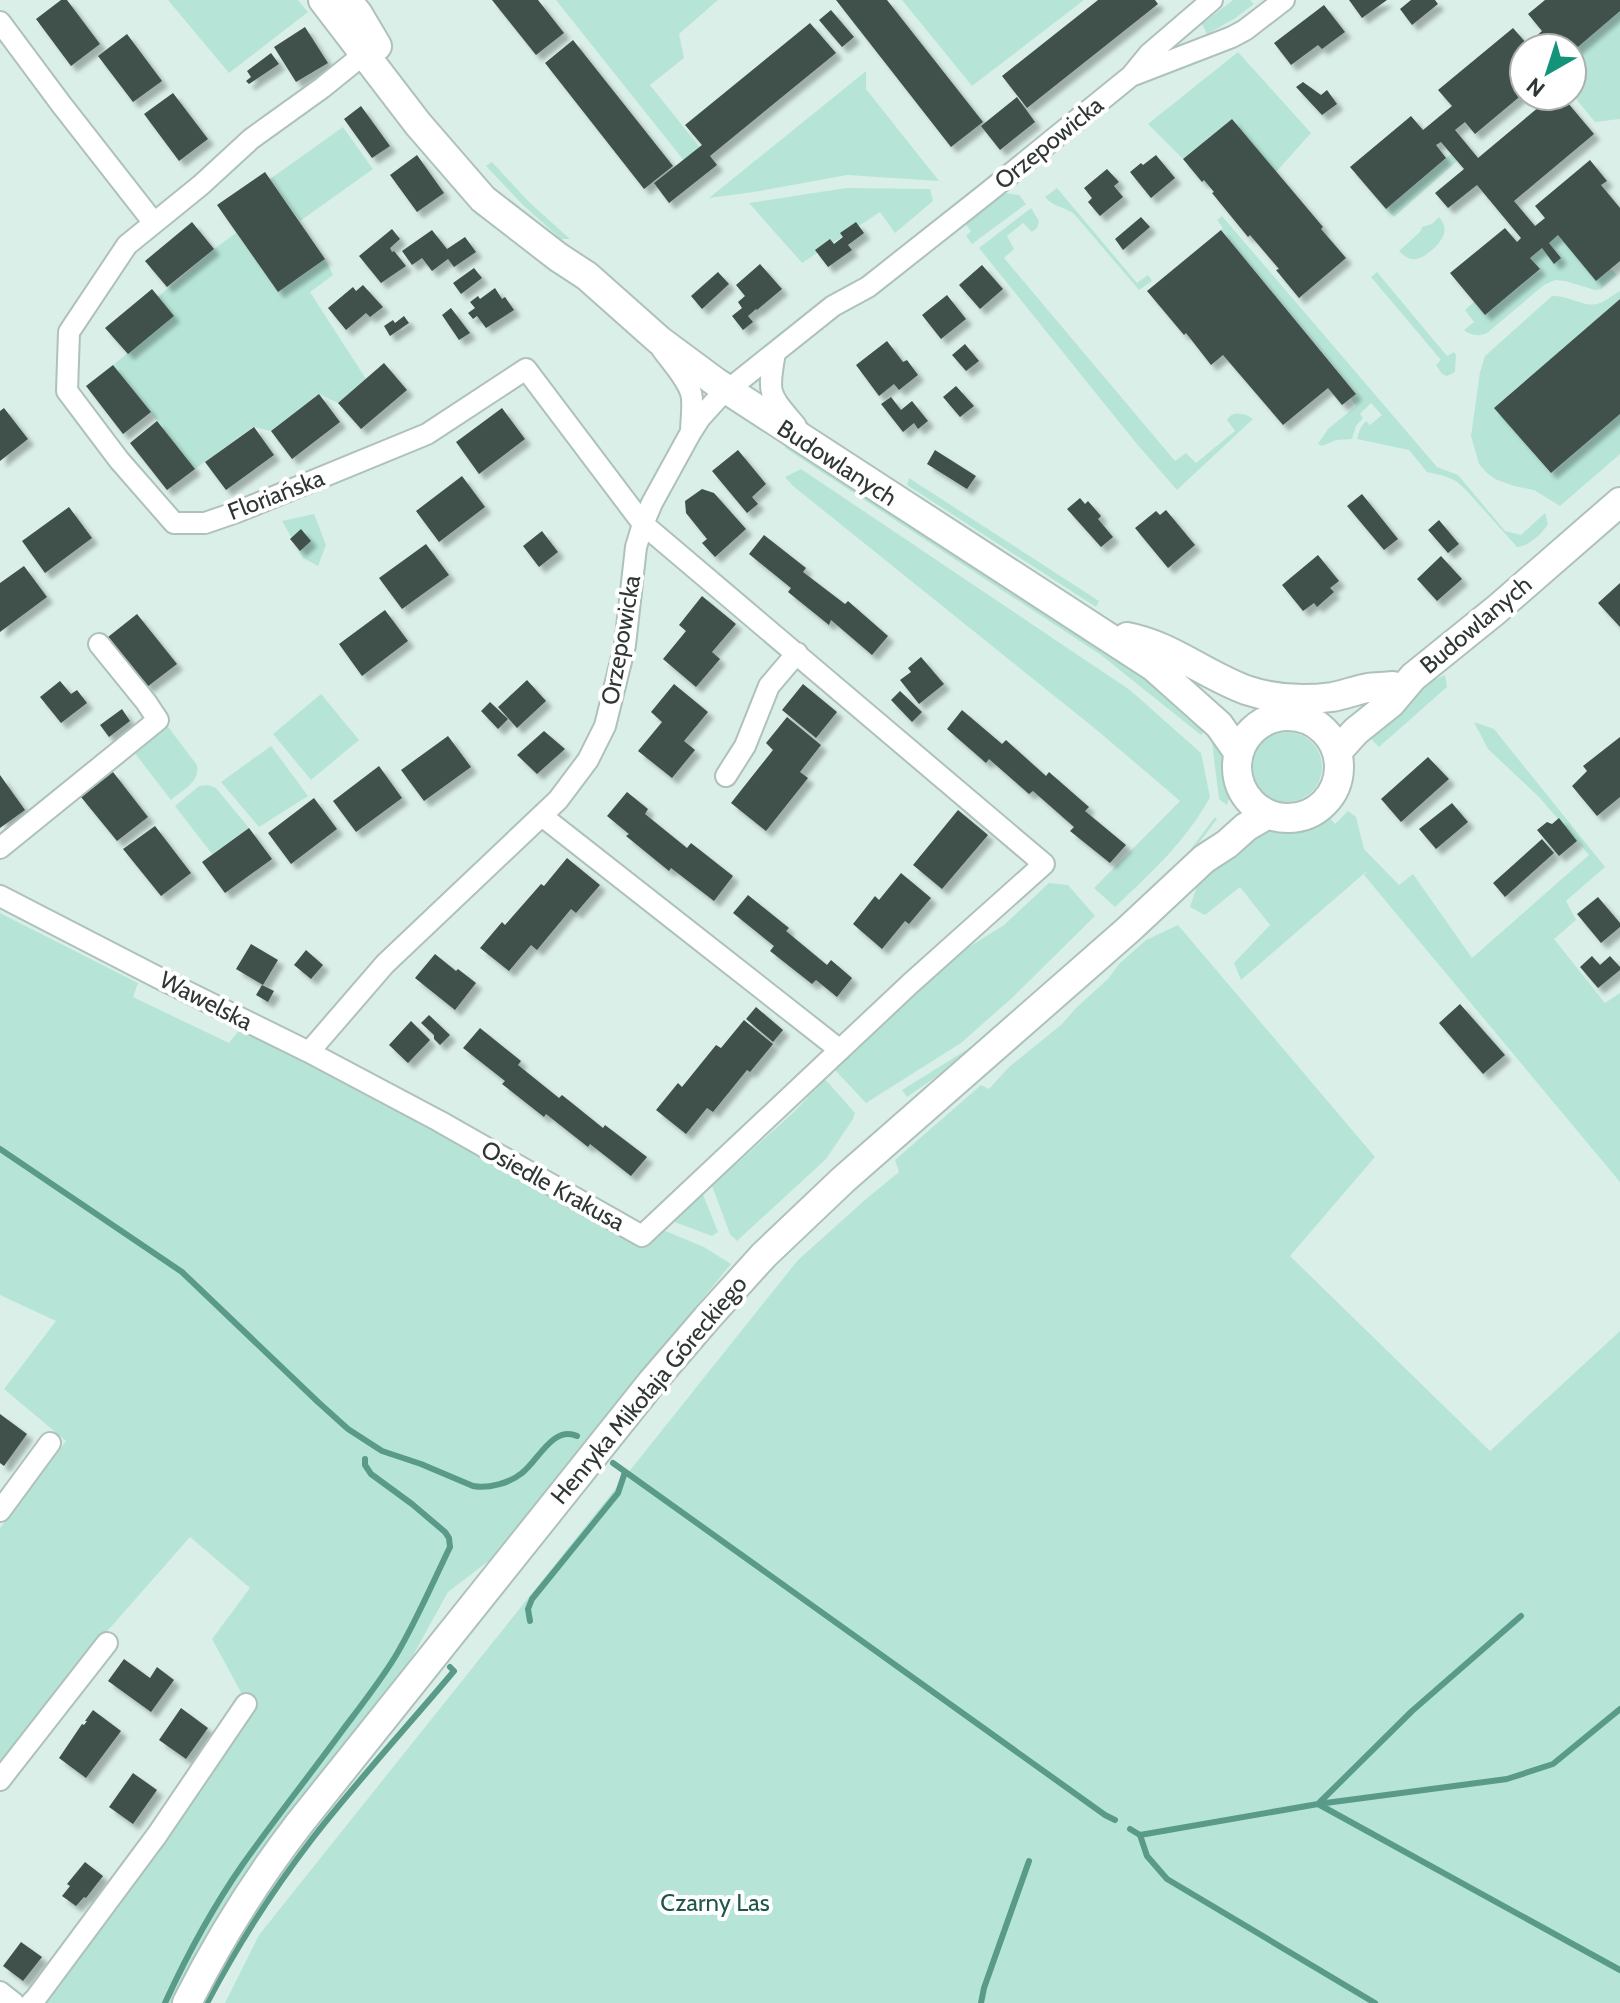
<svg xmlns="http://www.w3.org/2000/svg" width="1620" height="2003" font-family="Cabin,sans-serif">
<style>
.green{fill:#b6e5d7}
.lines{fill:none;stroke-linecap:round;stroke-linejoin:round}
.stream{stroke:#599a89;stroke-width:6}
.building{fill:#40514c;filter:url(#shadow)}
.street-casing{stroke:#aec1bb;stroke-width:24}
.secondary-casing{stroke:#aec1bb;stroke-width:32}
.street{stroke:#fff;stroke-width:20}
.secondary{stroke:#fff;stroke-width:28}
.labels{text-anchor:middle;stroke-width:8;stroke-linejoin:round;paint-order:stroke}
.street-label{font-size:24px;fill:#2f3735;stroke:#fff}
.park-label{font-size:24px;fill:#1f5649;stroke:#fff}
</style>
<defs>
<filter id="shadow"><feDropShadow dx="6" dy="6" stdDeviation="2" flood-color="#0004"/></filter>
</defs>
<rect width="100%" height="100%" fill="#dbefe9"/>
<path class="green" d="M168 0H298L308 12 229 73Z
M556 0H718L679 34 684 58 650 85 701 149 685 162Z
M902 0H1084L972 86Z
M1233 0H1250L1254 4 1234 19 1207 34 1202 24Z
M1620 11V119L1595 122 1572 94V52Z
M1238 52 1311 133 1276 172 1232 119 1183 159 1148 124Z
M866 71V89L939 181 847 175 754 192 709 198Z
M343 127 373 169 300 221 270 179Z
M1451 154 1457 161 1394 217 1386 209Z
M492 162 528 201 570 239H561L523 205 486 166Z
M846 188 930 189 933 201 895 233 880 212 802 263 749 203Z
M1057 188 1137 283 1148 275 1152 281 1139 290 1075 215C1065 206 1054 208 1045 197Z
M1004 193 1019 195 1026 204 972 244 966 236 971 231 966 225 967 222Z
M1031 208 1039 221 1037 228 1032 232 1023 223 1007 236 1014 249 1004 258 1175 461 1186 453 1196 463 1235 431 1227 420C1232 410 1245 413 1253 419L1177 490 1136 443 979 248Z
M1222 216 1437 467 1458 475 1505 531 1521 535 1545 513 1548 524C1543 533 1528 547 1517 547L1466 490 1456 481 1445 476 1427 472 1409 450 1357 439C1359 432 1360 427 1366 421L1370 425 1382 415 1371 403 1360 414 1363 418 1356 426 1352 439 1336 440 1322 446 1318 444 1328 429 1356 406 1351 398 1356 393 1221 230 1223 228 1217 220Z
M1439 217C1450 229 1443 240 1432 250 1420 260 1411 264 1399 251L1420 232 1422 227 1432 224Z
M236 233 278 292 325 259 333 275 310 292 366 379 338 403 319 394 271 431 253 427 195 469 113 365 174 316 158 297 214 249Z
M1558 235 1611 269 1617 275 1601 289 1595 290 1565 281 1555 280 1544 285 1487 333C1479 337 1470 335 1464 330L1474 322 1465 310 1474 302 1485 315 1540 270 1530 258 1542 248 1554 263 1561 258 1549 243Z
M1377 272 1447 356 1454 352 1456 355 1455 372 1447 376 1442 374 1436 365 1441 360 1371 277Z
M1620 291V299L1495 408 1551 474 1620 414V454L1560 506 1534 490 1514 486 1495 479 1487 473 1479 464 1471 436 1480 372 1485 356 1552 296C1568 295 1583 307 1597 304 1605 302 1613 295 1620 291Z
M787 442 1155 680 1211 725 1201 735 1101 655 785 448Z
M801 469 1130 690 1201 753 1210 797C1187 840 1151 873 1115 907L1094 888 1180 801 1098 731 793 486 785 477Z
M909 478 1099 601 1096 607 907 485Z
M314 514 326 545 318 566 303 558 282 521Z
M1445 675 1447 687 1379 747 1364 732 1432 681Z
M321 694 359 740 311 780 273 734Z
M162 719 197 765C200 782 184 789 171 800L130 747Z
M1474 722 1494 729 1605 867 1566 901 1576 920 1554 939 1605 1003 1620 993V1182L1364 875 1368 870 1241 980 1234 963 1270 925 1240 887 1205 915 1190 907 1198 883 1182 898 1181 895 1211 866 1271 825 1302 823 1323 813 1332 812 1327 815 1335 824 1348 811 1356 817 1364 849 1399 885 1413 874 1472 958 1589 855 1539 797 1488 749Z
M1252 767a35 35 0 1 1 70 0a35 35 0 1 1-70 0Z
M1219 735C1228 758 1236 781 1227 805L1219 799 1212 742Z
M271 746 308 796 259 827 221 782Z
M208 785 216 788 249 828 212 854 175 806 199 786Z
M1215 817 1217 819 1186 860 966 1056 907 1097 902 1090 976 1044 1163 878 1185 857Z
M1049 883 1068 885 1095 916 1013 997 961 1043 866 1103 835 1070 912 992 953 957 1004 925Z
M0 913 138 983 133 997 229 1043 240 1029 485 1157 637 1246 647 1247 663 1230 704 1247 731 1264 553 1481 494 1557 448 1592 411 1659 289 1820 175 2003H39L256 1707 243 1696 212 1639 250 1588 190 1537 103 1636 0 1768V1528L66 1441 4 1389 56 1321 0 1295Z
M1178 925 1375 1157 1290 1256 1490 1451 1620 1331V2003H225L259 1935 798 1260 866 1199 899 1172 895 1160 981 1085 989 1089 1008 1068 1062 1024 1076 1008 1108 979 1119 964 1146 940Z
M825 1079 855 1113 853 1119 826 1159 737 1241 730 1234 711 1183 731 1163 735 1165 794 1112Z
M702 1192 718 1232 712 1236 672 1221Z"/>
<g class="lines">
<path class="stream" d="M0 1149 182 1272 318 1402 348 1429 382 1451 421 1464 473 1486C488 1489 510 1483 522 1473 538 1461 553 1425 577 1436
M613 1463 1105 1815 1115 1820
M1521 1616 1412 1711 1318 1804 1620 1970
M530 1621 528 1609 532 1599 618 1493 625 1472
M1130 1829 1140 1835 1147 1856 1167 1879 1375 2003
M1140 1835 1318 1804 1507 1779 1553 1764 1620 1709
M165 2003C187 1955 213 1907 243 1864 275 1819 309 1776 342 1731 360 1707 379 1683 395 1657 416 1622 432 1584 450 1547L449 1538 445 1532 412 1504 371 1474 365 1465V1459
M207 2003C237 1946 273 1890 312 1839 357 1781 407 1727 454 1671L450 1667
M981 2003 984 1988 1029 1861"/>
</g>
<path class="building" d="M61 0H67L100 44 71 66 36 19Z
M492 0H538L564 33 536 55Z
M836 0H887L983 122 951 147Z
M1098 0H1155L1158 4 1027 108 1002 76Z
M1349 0H1387L1362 18Z
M1411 0H1435L1438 4 1412 25 1400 9Z
M1545 0H1620V11L1572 52V48H1556L1554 45 1551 48H1524V93L1475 134 1465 122 1455 130 1478 158 1552 96H1562L1594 134 1514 201 1535 226 1545 218 1535 206 1590 160 1607 181 1601 185 1620 208V261L1596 281 1558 235 1549 243 1561 258 1554 264 1542 248 1530 258 1540 269 1485 315 1450 273 1505 228 1517 242 1521 238 1477 185 1448 208 1435 193 1464 169 1441 142 1436 145 1446 158 1386 209 1350 167 1411 116 1423 130 1452 106 1438 90 1513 28 1527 44 1542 31 1528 14Z
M1324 5 1345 32 1322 49 1318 45 1291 65 1274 43Z
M831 10 854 37 842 47 819 20Z
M810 23 836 53 710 156 717 165 669 203 654 183 702 145 685 125Z
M305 27 328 63 296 82 274 47Z
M127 34 162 81 133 102 98 56Z
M573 40 673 166 644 189 545 63Z
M271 53 279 64 249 84 246 81 251 77 247 71Z
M1303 82 1321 95 1327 90 1337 104 1322 115 1296 87Z
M173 93 208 139 179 161 144 114Z
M1017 97 1035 122 1000 150 981 126Z
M361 106 390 146 372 158 344 119Z
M1232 119 1323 227 1321 229 1346 258 1299 298 1276 270 1279 269 1250 235 1248 237 1212 193 1214 192 1204 180 1202 182 1183 159Z
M417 155 444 193 417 212 390 175Z
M1156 155 1175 178 1151 198 1130 172 1141 163 1143 165Z
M1107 169 1119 182 1114 186 1123 197 1100 216 1088 202 1092 198 1084 188Z
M265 172 325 259 278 292 217 205Z
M1141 217 1150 227 1123 250 1115 239Z
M192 222 214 249 167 287 145 261Z
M856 222 864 233 848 245 852 250 828 267 815 250 830 239 834 244 843 237 840 233Z
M392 229 400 239 390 248 392 252 394 251 406 266 381 283 359 256Z
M432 230 447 249 465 237 476 252 454 267 448 259 432 271 422 258 412 265 402 251Z
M1221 230 1356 394 1342 405 1328 388 1283 425 1223 355 1211 365 1186 333 1184 335 1147 291Z
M760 264 782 289 757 310 756 309 748 316 753 322 743 330 732 316 742 308 738 302 745 296 736 285Z
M982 265 1003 289 980 309 959 285Z
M474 268 482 278 461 294 453 283Z
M718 272 729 284 702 309 691 296Z
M363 285 383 307 370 317 366 313 346 330 328 308 353 287 356 291Z
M495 288 502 299 505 297 514 310 486 328 477 316 473 319 468 313 475 308 470 302 478 296 480 299Z
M152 289 174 316 128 354 105 328Z
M947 295 966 319 941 339 922 315Z
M1620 299V414L1551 473 1494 408Z
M451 308 470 333 459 340 442 315Z
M404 316 409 323 390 336 384 326 393 320 395 323Z
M887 341 903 362 907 360 918 375 899 390 894 384 879 396 856 365Z
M965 344 979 361 966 371 952 355Z
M384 363 407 390 361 429 338 403Z
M113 365 151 412 123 434 86 386Z
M956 386 974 406 960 417 943 397Z
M319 394 340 422 292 459 271 431Z
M891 397 901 410 912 401 928 421 918 429 914 423 903 432 881 404Z
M4 408 28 439 0 461V411Z
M502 408 525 439 479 474 456 442Z
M157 421 195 469 167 490 130 443Z
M254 427 274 455 226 490 205 462Z
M738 450 766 484 752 497 758 504 747 513 712 471Z
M935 450 976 476 967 489 927 464Z
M462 476 485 507 439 542 416 511Z
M702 489 714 493 746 529 715 557 702 543 707 539 686 513 685 501Z
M1362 494 1398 539 1384 550 1347 506Z
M1080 498 1085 504 1088 501 1101 516 1098 519 1113 537 1101 547 1067 509Z
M69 507 92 538 45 573 22 541Z
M1166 510 1195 545 1168 568 1135 528 1156 511 1160 515Z
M1439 520 1459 544 1448 553 1428 530Z
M301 529 311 541 300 551 290 539Z
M542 531 558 552 539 567 523 546Z
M764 535 806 568 803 572 845 604 848 601 888 636 872 655 831 620 829 625 788 592 791 588 749 554Z
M426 544 449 575 402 609 379 578Z
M1318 555 1339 581 1330 588 1334 592 1317 607 1314 603 1303 611 1282 585Z
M1441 556 1462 579 1437 601 1417 579Z
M24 566 47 597 0 632V583Z
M1620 583V627L1598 603Z
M702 596 736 624 712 652 720 659 696 687 663 659 686 631 679 625Z
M385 610 408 641 362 676 339 644Z
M137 614 177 664 147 687 108 637Z
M921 657 944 684 919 704 900 680 911 672 908 668Z
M527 680 546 701 517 728 498 707Z
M60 681 71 694 77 690 87 703 61 723 40 697Z
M674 684 708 712 684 741 695 750 672 778 638 751 662 722 651 712Z
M803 684 837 712 816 738 782 710Z
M900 691 922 712 912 722 891 700Z
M490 702 508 719 498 729 481 711Z
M122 709 130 721 109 737 100 725Z
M962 710 1002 744 1006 740 1046 776 1049 772 1089 807 1085 811 1126 845 1110 863 1070 831 1074 827 1033 791 1029 794 989 759 986 763 947 729Z
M787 717 821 745 800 772 808 778 766 831 731 803 773 750 766 743Z
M544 731 565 749 537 774 517 755Z
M448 736 471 767 424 801 401 770Z
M1620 737V797L1597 816 1572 786 1587 771 1583 766Z
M1428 757 1449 779 1401 822 1381 799Z
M379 766 402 798 356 832 333 801Z
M113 772 148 817 117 841 81 797Z
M0 775 25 810 0 828Z
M627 792 648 809 645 814 687 848 691 843 733 876 714 901 671 868 669 871 626 836 629 834 607 816Z
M314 798 337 829 291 864 268 833Z
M1452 803 1468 822 1436 849 1419 829Z
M958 810 988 835 942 889 913 865Z
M1559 818 1577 841 1559 856 1537 830 1547 822 1552 824Z
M155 826 191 873 161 896 123 849Z
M249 828 272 859 225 893 202 862Z
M1542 839 1554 853 1505 897 1493 883Z
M567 858 600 885 576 913 571 909 537 950 531 945 509 971 480 948 502 922 505 925 541 884 544 886Z
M901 873 931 898 909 924 905 921 882 949 853 924 875 896 879 900Z
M748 895 789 928 786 931 827 965 831 960 852 978 837 997 816 980 812 984 770 951 774 946 733 913Z
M1598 897 1620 923V927L1601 943 1577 914Z
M251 944 278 960 263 985 236 969Z
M306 950 323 965 311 979 294 965Z
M435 954 456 971 458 969 476 983 455 1010 415 978Z
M1592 956 1600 965 1610 956 1620 967V970L1598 988 1580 967Z
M262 985 274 991 268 1002 256 995Z
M1460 1004 1505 1055 1483 1074 1439 1023Z
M756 1007 783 1030 773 1042 746 1019Z
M429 1015 450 1035 440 1045 434 1039V1035L421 1023Z
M744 1020 773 1044 750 1072 747 1070 713 1112 707 1108 686 1134 656 1110 678 1083 682 1087 716 1045 721 1048Z
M411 1021 430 1040 408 1063 389 1045Z
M480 1028 521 1061 518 1065 559 1098 562 1095 603 1128 605 1125 647 1157 631 1176 590 1144 588 1147 546 1114 544 1117 502 1084 505 1081 463 1048Z
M0 1414 27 1434 4 1466 0 1463Z
M124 1659 150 1678 157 1667 174 1680 151 1712 108 1681Z
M181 1708 208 1728 186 1759 159 1740Z
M93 1710 121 1731 86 1778 59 1758 82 1724 84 1725 87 1721H85Z
M133 1773 157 1790 133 1824 109 1807Z
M85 1862 103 1876 86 1898 84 1897 76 1906 62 1896 70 1886 67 1884Z
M21 1942 42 1957 23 1981 3 1966Z"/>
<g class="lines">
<defs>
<path id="street" d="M0 22 61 104 154 223
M1131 76 1232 37 1245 30 1284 0
M662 349C671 362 686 377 691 393 694 404 691 420 691 432
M775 353C767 395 769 394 796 426
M726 776 745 746 769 686 797 653
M542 816 840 1050
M0 848 158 720 146 702 99 644
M0 896 159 978 309 1052 385 964 558 800 588 760 605 726 625 645 636 547 643 524 652 503 691 432 700 418 719 397 833 306 868 287 987 193 1131 76 1149 54 1212 0
M309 1052 439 1121 642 1236 911 983 1044 864 643 524 526 369 427 434 237 512 205 523H174L119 460 67 391 69 332 127 245 201 185 251 139 322 88 374 46
M0 1511 50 1443
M0 1780 107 1643
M0 1992 14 2003
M31 2003 36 1998 157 1835 246 1704"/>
<path id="secondary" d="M323 0 418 124 483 199 558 257 587 276 659 340 717 383 1154 667 1219 725 1238 752
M347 0 358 14 377 46
M1127 637C1170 645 1205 675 1246 690 1273 699 1304 701 1332 697 1344 695 1356 690 1368 688 1376 687 1384 687 1393 686
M1237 767a51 51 0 1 1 102 0a51 51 0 1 1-102 0Z
M1337 752 1356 731 1391 703 1413 677 1496 610 1620 502
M187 2003C219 1939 256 1880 299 1824L652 1382 707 1318 764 1255 844 1179 1128 930 1204 859 1227 844 1246 827 1268 814"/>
</defs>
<use href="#street" class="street-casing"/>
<use href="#secondary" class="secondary-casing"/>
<use href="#street" class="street"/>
<use href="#secondary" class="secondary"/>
</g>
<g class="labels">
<g class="street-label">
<text transform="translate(1049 143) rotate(-39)" y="8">Orzepowicka</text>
<text transform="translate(837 463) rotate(33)" y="8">Budowlanych</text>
<text transform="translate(276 495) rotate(-21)" y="8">Floriańska</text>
<text transform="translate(1476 625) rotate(-40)" y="8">Budowlanych</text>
<text transform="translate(621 640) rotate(-80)" y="8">Orzepowicka</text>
<text transform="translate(206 1001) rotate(27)" y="8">Wawelska</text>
<text transform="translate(553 1186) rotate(29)" y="8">Osiedle Krakusa</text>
<text transform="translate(649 1390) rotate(-50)" y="8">Henryka Mikołaja Góreckiego</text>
</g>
<g class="park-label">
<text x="715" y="1911">Czarny Las</text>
</g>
</g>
<g transform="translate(1548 72) rotate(219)"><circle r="38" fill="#ffffff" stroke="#acafae" stroke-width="2"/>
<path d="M0-6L14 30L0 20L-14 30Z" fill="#14937b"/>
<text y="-12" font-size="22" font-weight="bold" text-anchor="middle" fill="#2f3735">N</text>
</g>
</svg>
